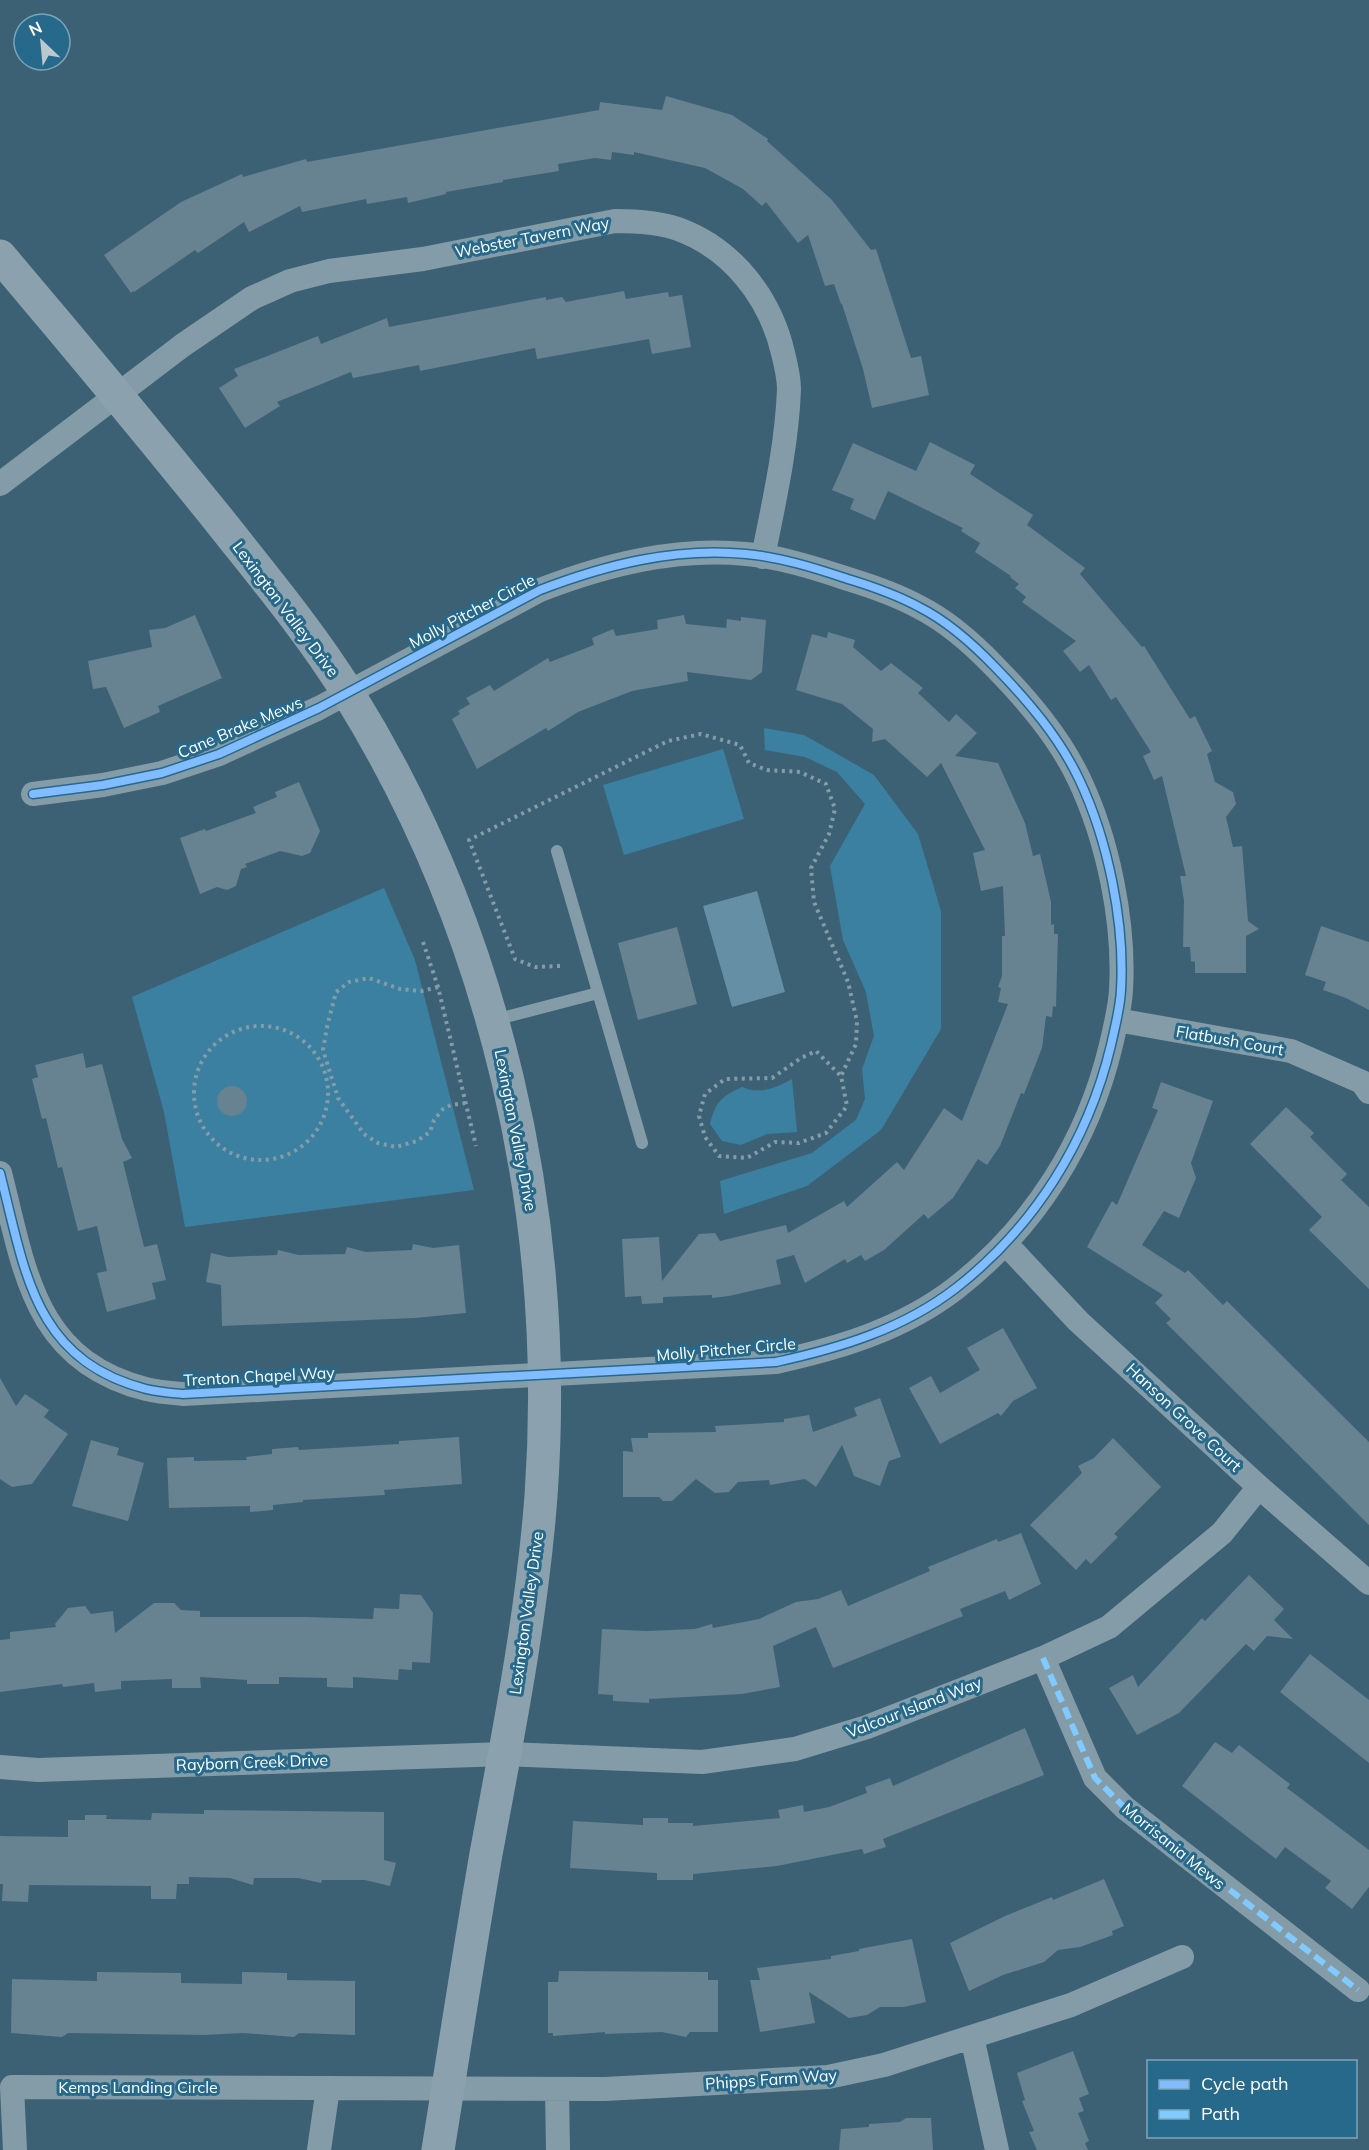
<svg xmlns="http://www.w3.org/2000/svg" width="1369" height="2150" font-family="Mulish,sans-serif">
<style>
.green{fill:#3b80a0}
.water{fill:#648fa5}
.building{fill:#678290}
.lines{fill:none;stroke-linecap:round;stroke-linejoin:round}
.path{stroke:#849ca8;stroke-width:4;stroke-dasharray:3 4.5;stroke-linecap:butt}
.lane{stroke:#849ca8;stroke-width:12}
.street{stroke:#849ca8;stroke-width:24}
.secondary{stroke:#8ba2ae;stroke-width:33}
.quiet{stroke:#80caff;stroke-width:6;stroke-dasharray:12 6;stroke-linecap:butt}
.cycleway-casing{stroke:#26698b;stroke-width:11}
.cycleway{stroke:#80bcff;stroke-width:8}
.labels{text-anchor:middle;stroke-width:6;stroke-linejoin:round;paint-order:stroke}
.street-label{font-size:16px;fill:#fff;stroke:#26698b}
</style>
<rect width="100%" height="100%" fill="#3d6174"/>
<path class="green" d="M764 728 804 735 874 775 918 834 941 911V1029L881 1130 807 1186 724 1214 720 1181 812 1153 856 1120 865 1099 862 1069 874 1036 866 992 843 940 830 866 865 804 837 772 805 757 765 750Z
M723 749 744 819 624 855 603 785Z
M384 888 415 960 474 1190 185 1227 164 1112 132 997Z
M792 1079 797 1132 767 1134 741 1145 722 1141 710 1124C716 1101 721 1097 742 1087 759 1095 776 1088 792 1079Z"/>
<path class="water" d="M757 891 785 992 732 1007 703 906Z"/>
<path class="building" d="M666 96 732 115 768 139 767 141 832 200 871 250 876 249 911 358 921 356 929 395 872 408 863 369 842 304H841L834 284 825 286 808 235 798 243 766 202 762 206 743 189 705 168 634 152V155L612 152 611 160 595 158 558 164 559 171 503 180V182L446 192V194L408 203 407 197 367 204 366 199 302 212 300 206 249 232 244 222 198 253 195 250 134 292 133 291 131 293 104 255 181 202 242 174 243 177 306 159 307 162 599 110 600 102 662 110Z
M624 291 626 299 668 292 669 297 682 295 691 347 652 354 649 339 537 359 535 348 420 371 419 365 353 378 351 372 277 402 280 406 245 428 219 388 238 376 234 369 318 336 321 344 387 318 389 327 546 297V300L562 297 566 302Z
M930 442 975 465 970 474 1033 515 1027 525 1085 568 1080 574 1142 647 1144 646 1190 719 1195 716 1212 751 1207 754 1215 782 1233 792 1236 804 1226 817 1233 847 1242 846 1248 921 1259 929 1246 936V973H1195V962L1191 961 1190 947H1183L1184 901 1180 876H1186L1162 776 1154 780 1143 756 1151 752 1116 697 1111 700 1089 665 1080 672 1063 651 1076 641 1022 602 1026 597 1015 588 1019 584 1010 577 1011 576 975 552 980 543 961 531 963 528 888 491 875 520 850 509 854 499 832 490 853 443 916 471Z
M195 615 222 678 158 706 160 712 124 728 106 687 93 689 88 661 152 647 149 630 165 628Z
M684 615 686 624 726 628 727 619 741 621V617L766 620 762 672 751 680 687 672 688 681 632 691 578 712 548 731 546 728 477 769 452 719 460 714 458 711 470 704 466 698 490 685 494 691 548 658 550 662 594 645 592 638 613 629 616 636 658 629 657 620Z
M828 632 855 640 853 647 881 671 891 663 923 688 918 693 949 722 956 714 977 733 955 756 998 763 1025 823 1033 856 1040 854 1051 902V925L1054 924V934H1058L1056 1007 1053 1006 1052 1017 1046 1016 1042 1048 1024 1094 1021 1093 1000 1146 987 1165 978 1159 953 1198 928 1219 924 1214 884 1250 865 1261 861 1255 847 1263 845 1259 805 1283 794 1255 776 1260 781 1284 729 1296 712 1298V1295L663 1297V1303L642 1304 641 1296 625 1297 622 1239 659 1237 662 1281 699 1234 715 1233 720 1241 786 1225 788 1233 844 1201 847 1207 897 1162 904 1170 944 1108 962 1121 1008 1004 998 1002 1001 988 998 987 1002 976V936H1005L1003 886 981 891 973 853 985 850 941 763 927 777 885 739 872 742 873 729 842 704 796 690 812 634 827 638Z
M299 782 320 831 310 853 302 856 280 851 245 864 247 867 241 869 236 886 227 890 217 887 200 894 180 838 205 829 206 831 256 813 253 807 277 797 275 792Z
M1321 926 1369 942V1010L1346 998 1323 990 1326 982 1305 975Z
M677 927 697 1004 638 1020 618 943Z
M83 1053 86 1068 102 1064 122 1139 132 1158 123 1162 144 1247 157 1244 166 1280 152 1283 156 1299 107 1312 97 1273 107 1271 97 1226 78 1231 62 1167 58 1168 46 1118 42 1119 32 1079 38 1077 35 1065Z
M1161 1082 1213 1101 1191 1163 1196 1178 1179 1218 1164 1211 1142 1245 1185 1273 1188 1270 1223 1305 1227 1301 1369 1442V1525L1166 1323 1171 1319 1155 1303 1163 1295 1087 1247 1112 1201 1117 1205 1158 1110 1152 1108Z
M217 1101a15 15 0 1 1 30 0a15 15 0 1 1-30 0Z
M1286 1107 1314 1133 1310 1137 1347 1174 1341 1180 1369 1207V1289L1309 1230 1322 1217 1250 1144Z
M413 1244 433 1248 459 1245 466 1313 415 1318 222 1326 221 1285 206 1282 211 1253 228 1257 277 1255 278 1250 299 1255 345 1254 347 1247 366 1252 412 1250Z
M1003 1328 1037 1388 1013 1401 1001 1416 998 1413 940 1444 909 1388 931 1376 940 1393 980 1370 967 1348Z
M0 1378 16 1406 25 1394 49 1410 44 1417 68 1434 32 1484 12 1487 0 1479Z
M880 1398 901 1457 889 1461 880 1486 854 1476 842 1445 816 1487 805 1479 770 1485 769 1480 738 1482 729 1492 715 1493 696 1479 672 1501H663L659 1497H623V1451L633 1452 631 1438H648V1433L716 1432 715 1426 784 1422V1419L809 1415 813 1432 857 1416 854 1408Z
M459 1437 462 1484 384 1490 385 1495 303 1500V1502L273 1505V1510L250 1512V1506L169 1508 167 1458 194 1457V1461L247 1460 246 1457 272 1454V1449L298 1447 299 1450 399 1444V1441Z
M1113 1438 1161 1487 1114 1534 1118 1537 1091 1564 1086 1559 1076 1570 1030 1525 1082 1473 1078 1466 1094 1458Z
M91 1440 119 1448 117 1455 144 1463 128 1521 72 1506Z
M1021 1533 1041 1584 1009 1600 1005 1591 960 1609 963 1616 833 1668 816 1627 773 1646 780 1687 742 1694 649 1699V1703L613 1701V1695L598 1694 602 1629 647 1631 695 1629 712 1624 713 1628 759 1619 796 1602 818 1599 841 1590 848 1606 930 1571 928 1567 997 1539 998 1542Z
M1249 1575 1284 1609 1274 1620 1293 1639 1267 1636 1254 1651 1246 1644 1179 1713 1137 1735 1109 1688 1133 1675 1138 1687 1202 1618 1205 1621Z
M400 1594 421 1595 433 1613 430 1663 412 1662V1670L399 1669 398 1680 353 1677V1688L327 1687V1678L279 1677V1684H247V1680L200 1677 201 1688H172V1679L121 1681V1689L95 1692 94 1683 63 1687 62 1684 0 1692V1640L10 1639V1632L56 1627 55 1624 68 1608 85 1606 91 1614 113 1611 115 1633 154 1603H174L181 1610 200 1611V1617H306L373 1619 374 1608 399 1609Z
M1310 1654 1369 1700V1763L1280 1692Z
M1025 1728 1044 1775 883 1839 886 1847 864 1854 862 1849 777 1866 693 1874V1880H657V1873L570 1868 573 1821 643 1825V1818H668V1823H693V1826L780 1818 778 1810 803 1805 804 1812 829 1807 867 1793 865 1787 890 1778 893 1786Z
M1215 1742 1232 1753 1239 1745 1290 1784 1287 1788 1369 1850V1887L1352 1909 1325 1888 1331 1881 1285 1847 1276 1859 1182 1786Z
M204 1810 384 1812V1860L396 1863 390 1886 365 1880H322L321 1883 298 1878H254L253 1885 230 1878 189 1877V1884H177L176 1899H151V1886L29 1885 28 1902 2 1901 3 1884H0V1836L68 1837V1820H85V1815H107L106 1819 151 1820 152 1813 204 1814Z
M1104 1879 1124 1926 1112 1931 1113 1935 1080 1947 1058 1950 1044 1962 1003 1975 969 1991 950 1943 1005 1916 1052 1897 1053 1900Z
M912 1939 926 2002 904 2007H880L867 2015 849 2018 809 1992 815 2023 760 2032 750 1980H760L757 1968 831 1959V1956L859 1951V1949Z
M559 1971 708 1972V1980H718V2032H690L686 2037 662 2032 605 2034V2032L553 2036V2033H548V1982H558Z
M97 1972 181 1973V1983L242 1984V1972L287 1973V1980L355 1981V2035L299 2033 294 2037 243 2033 204 2035 68 2033 62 2037 11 2033 12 1979 97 1981Z
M1073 2051 1089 2094 1079 2098 1084 2111 1078 2113 1089 2141 1085 2143 1088 2150H1037L1029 2132 1034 2131 1022 2101 1025 2100 1017 2073Z
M906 2118H931L933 2150H839L841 2129 869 2127V2124L900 2122Z"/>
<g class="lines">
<path class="path" d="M423 942 438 987 476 1146
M560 966 535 967 515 959 469 840 668 741 701 734 740 745 749 763 767 770 800 772 826 784 835 809 829 834 811 868 814 902 848 982 857 1021 856 1044 841 1076 847 1106 826 1133 799 1143 775 1142 747 1158 719 1156 705 1137 699 1116 705 1094 725 1079 772 1078 801 1058 816 1051 841 1076
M438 987 422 991 400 989 369 978 349 982 336 992 327 1027 323 1050 338 1098 364 1134 378 1143 396 1147 417 1141 430 1132 434 1120 443 1109 451 1105 466 1103
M194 1093a67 67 0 1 1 134 0a67 67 0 1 1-134 0Z"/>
<path class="lane" d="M557 851 642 1143
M494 1020 598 993"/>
<path class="street" d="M0 484 183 345 252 298 290 281 329 271 423 259 615 221C637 221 658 222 678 229 733 249 770 298 783 353 786 365 789 377 789 389 787 445 774 502 763 557
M1117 1020 1291 1051 1362 1082 1369 1092
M0 1173C25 1270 33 1360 146 1389 158 1392 171 1393 183 1394L776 1362C840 1348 903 1329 956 1288 1034 1227 1088 1142 1111 1045 1115 1027 1120 1009 1121 990 1125 923 1108 840 1079 779 1059 737 1028 701 996 668 974 645 947 621 919 607 897 595 871 586 848 579 815 568 780 557 746 554 675 547 605 565 540 590L319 708 219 754 162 773 103 785 33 794
M1006 1244 1078 1321 1259 1487 1369 1583
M1043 1658 1095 1778 1125 1808 1358 1990
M0 1767 38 1770 505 1754 702 1762 795 1749 867 1727 1043 1658 1109 1627 1222 1533 1259 1487
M972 2037 997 2150
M557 2089 558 2150
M15 2150 12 2087 605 2089 828 2077 884 2065 1071 2005 1182 1957
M319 2150 328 2088"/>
<path class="secondary" d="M0 256C74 343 146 430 218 519 263 576 310 632 348 693 496 931 561 1217 541 1496 532 1616 508 1735 486 1854 469 1952 454 2051 438 2150"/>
<path class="quiet" d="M1043 1658 1095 1778 1125 1808 1358 1990"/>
<defs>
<path id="cycleway" d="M0 1173C25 1270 33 1360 146 1389 158 1392 171 1393 183 1394L776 1362C840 1348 903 1329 956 1288 1034 1227 1088 1142 1111 1045 1115 1027 1120 1009 1121 990 1125 923 1108 840 1079 779 1059 737 1028 701 996 668 974 645 947 621 919 607 897 595 871 586 848 579 815 568 780 557 746 554 675 547 605 565 540 590L319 708 219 754 162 773 103 785 33 794"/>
</defs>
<use href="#cycleway" class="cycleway-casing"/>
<use href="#cycleway" class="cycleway"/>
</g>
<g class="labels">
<g class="street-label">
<text transform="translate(532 237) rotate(-11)" y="6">Webster Tavern Way</text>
<text transform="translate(286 609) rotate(53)" y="6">Lexington Valley Drive</text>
<text transform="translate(472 611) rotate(-28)" y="6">Molly Pitcher Circle</text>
<text transform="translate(240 727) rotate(-23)" y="6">Cane Brake Mews</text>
<text transform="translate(1230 1040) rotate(10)" y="6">Flatbush Court</text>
<text transform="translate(516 1130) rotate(79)" y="6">Lexington Valley Drive</text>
<text transform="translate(726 1349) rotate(-5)" y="6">Molly Pitcher Circle</text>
<text transform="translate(259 1376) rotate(-3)" y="6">Trenton Chapel Way</text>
<text transform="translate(1184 1417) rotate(43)" y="6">Hanson Grove Court</text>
<text transform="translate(526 1613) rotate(-82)" y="6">Lexington Valley Drive</text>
<text transform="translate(914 1707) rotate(-21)" y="6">Valcour Island Way</text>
<text transform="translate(252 1762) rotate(-2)" y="6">Rayborn Creek Drive</text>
<text transform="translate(1174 1846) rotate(39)" y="6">Morrisania Mews</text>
<text transform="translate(771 2079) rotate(-4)" y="6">Phipps Farm Way</text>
<text x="138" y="2093">Kemps Landing Circle</text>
</g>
</g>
<rect x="1147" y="2060" width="210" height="78" fill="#26698b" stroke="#7da5b9" stroke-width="1.5"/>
<rect x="1159" y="2080" width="30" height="9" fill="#80bcff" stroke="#7da5b9" stroke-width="1.5"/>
<text x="1201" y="2090" font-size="18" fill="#ffffff">Cycle path</text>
<rect x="1159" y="2110" width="30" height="9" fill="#80caff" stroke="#7da5b9" stroke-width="1.5"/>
<text x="1201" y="2120" font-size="18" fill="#ffffff">Path</text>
<g transform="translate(42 42) rotate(334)"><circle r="28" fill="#26698b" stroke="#7da5b9" stroke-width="1.5"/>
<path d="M0-4.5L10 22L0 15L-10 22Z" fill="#bbc8ce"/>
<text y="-9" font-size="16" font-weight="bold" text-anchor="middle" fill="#ffffff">N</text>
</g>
</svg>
